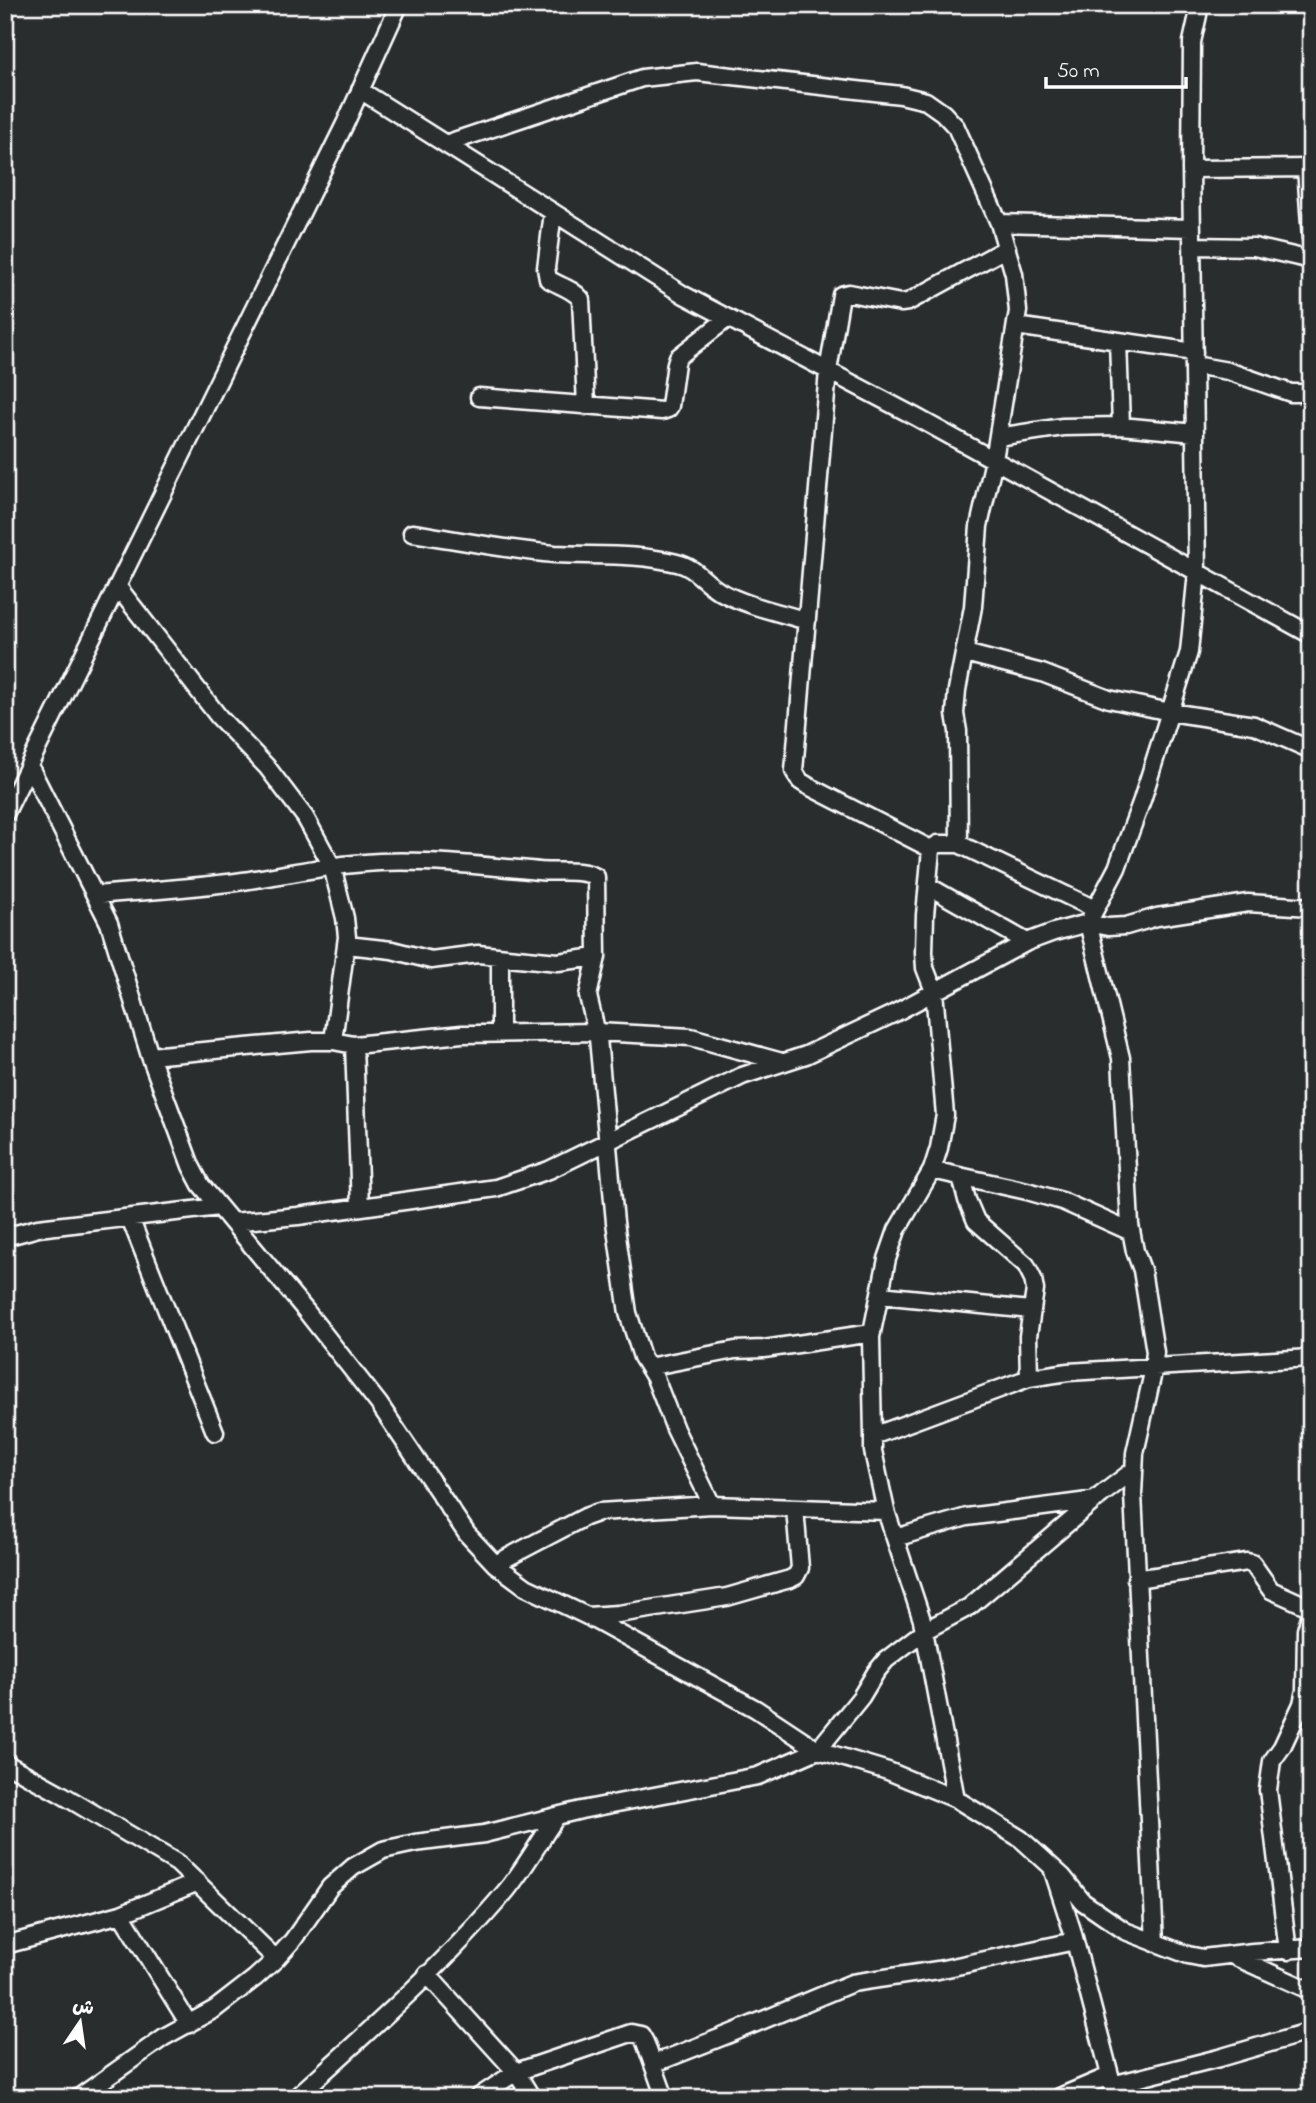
<svg xmlns="http://www.w3.org/2000/svg" width="1316" height="2103" font-family="'Indie Flower','Playpen Sans Arabic',sans-serif">
<style>
.lines{fill:none;stroke-linecap:round;stroke-linejoin:round}
.street-casing{stroke:#fff;stroke-width:21}
.street{stroke:#2a2d2e;stroke-width:16}
</style>
<rect width="100%" height="100%" fill="#2a2d2e"/>
<filter id="ink" filterUnits="userSpaceOnUse"><feTurbulence type="fractalNoise" baseFrequency=".0143" numOctaves="2"/><feDisplacementMap in="SourceGraphic" scale="14" xChannelSelector="R" yChannelSelector="G"/><feConvolveMatrix kernelMatrix="1 2 1 2 8 2 1 2 1" color-interpolation-filters="sRGB"/></filter>
<g filter="url(#ink)">
<g class="lines">
<defs>
<path id="street" d="M360 90 684 295 916 417 1311 635
M445 144 642 78 697 72 901 95 926 101 943 113 956 127 999 223 1014 274 1018 311 994 460 979 526 973 607 957 690 955 714 958 731 959 844
M1306 168 1311 238
M1191 169 1311 168
M553 212 546 268 548 279C560 286 573 289 581 299L586 406
M999 223 1192 228
M1192 246 1254 247 1311 260
M1016 326 1194 352
M1118 341 1121 426
M1194 365 1228 371 1291 393H1311
M479 397 662 411 668 409 670 406 676 363 678 357 728 318
M998 437 1063 427 1121 426 1195 433
M412 533C459 540 507 550 555 554 594 556 638 553 677 563 696 567 704 583 721 592 747 606 778 612 807 621
M117 586 219 717 267 767 305 817 332 866 345 918 347 937 333 1041
M965 653 1042 673 1109 699 1170 712 1254 725 1311 750
M29 765 109 923 150 1056 191 1166 201 1185 306 1311 379 1404 467 1534 495 1564 526 1587 587 1616 756 1709 818 1750 888 1771 956 1799 1021 1839 1063 1877 1083 1902 1125 1931 1188 1955 1203 1958 1253 1952 1311 1948
M5 814 345 124 399 5
M931 849 808 786 800 781 794 771 828 371 841 295 849 293 901 303 908 302 1007 248
M928 886 1027 942
M95 895C144 891 194 888 243 881 289 874 333 864 380 862 433 860 486 866 539 871 554 873 583 868 596 877L597 957 588 996 598 1038 615 1222 628 1313 642 1357 655 1378 675 1429 712 1505
M347 945 392 950 431 960 478 954 558 962 597 957
M500 1033V957
M354 1045 360 1207
M150 1056 311 1041H333L354 1045 462 1034 597 1032 691 1037 782 1062
M932 1170 1027 1191 1062 1201 1131 1232
M961 1177 967 1200 976 1221 1026 1265 1033 1279 1035 1290 1028 1336 1029 1378
M130 1218 215 1432
M232 1222 298 1216 496 1188 549 1170 742 1076 806 1055 893 1014 1027 942 1054 932 1088 923 1108 927 1126 926 1157 917 1248 903 1311 907
M5 1237 38 1228 219 1207
M880 1295 1031 1310
M648 1367 735 1350 764 1349 872 1333
M873 1436 1029 1378 1068 1372 1311 1358
M895 1538 967 1517 1096 1500
M495 1564 585 1517 599 1512 712 1505 886 1511
M1136 1579 1247 1562 1252 1563 1271 1590 1311 1608
M587 1616 618 1614 727 1597 790 1579 796 1576 800 1568 795 1508
M5 1763 61 1794 177 1863 276 1959
M956 1799 922 1620 886 1511 873 1451V1436L871 1337 887 1259 897 1230 932 1170 939 1148 945 1115 934 991 925 968 924 952 925 915 931 849 938 844H959L1095 909
M1053 1871 1072 1930 1116 2098
M121 1914 189 2024
M1155 1943 1133 1494 1135 1453 1152 1377 1155 1352 1142 1270 1135 1251 1130 1225 1121 1058 1088 923 1117 868 1142 800 1189 652 1197 572 1191 169 1192 42 1198 15
M5 1945 121 1914 198 1882
M1288 1951 1268 1790 1272 1761 1282 1747 1302 1704 1305 1690 1306 1630 1311 1613
M1231 1955 1311 1991
M427 1974 516 2072 532 2098
M653 2064 732 2033 852 1983 938 1970 1075 1941
M1112 2085 1219 2058 1311 2031
M78 2098 164 2037 215 2009 255 1978 276 1959 293 1940 330 1887 353 1867 383 1850 415 1843 484 1834 581 1810 758 1776 818 1750 861 1697 876 1672 886 1660 924 1631 969 1607 1101 1495 1134 1470
M295 2098C368 2032 443 1966 506 1891 525 1868 540 1840 557 1816
M477 2098 516 2072 631 2033 641 2035 645 2042 665 2098
M1057 2098 1109 2076"/>
</defs>
<use href="#street" class="street-casing"/>
<use href="#street" class="street"/>
</g>
</g>
<rect width="1316" height="2103" fill="none" stroke="#2a2d2e" stroke-width="28"/>
<rect x="14" y="14" width="1288" height="2075" fill="none" stroke="#fff" stroke-width="2.5" filter="url(#ink)"/>
<g transform="translate(80 2022) rotate(13)" stroke="#2a2d2e" stroke-width="5" paint-order="stroke">
<path d="M0-5L12 26L0 18L-12 26Z" fill="#ffffff"/>
<text y="-10" font-size="19" font-weight="bold" text-anchor="middle" fill="#ffffff">ش</text>
</g>
<path d="M1046 77v10h140v-10" fill="none" stroke="#ffffff" stroke-width="3.5"/>
<text x="1057" y="77" font-size="21" fill="#ffffff" stroke="#2a2d2e" stroke-width="5" paint-order="stroke">50 m</text>
</svg>
